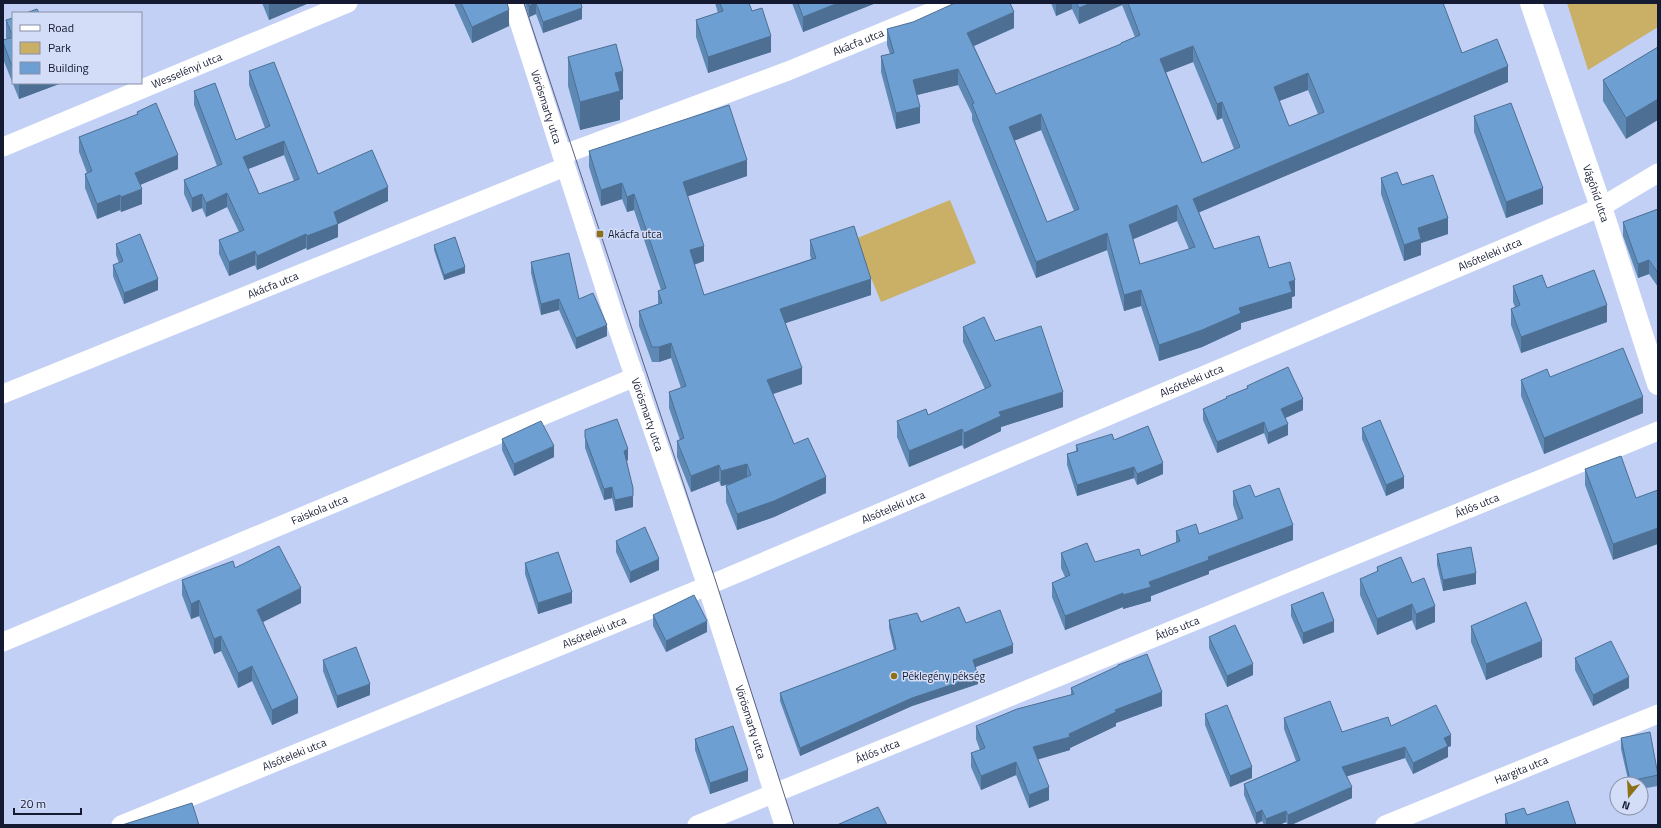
<svg xmlns="http://www.w3.org/2000/svg" width="1661" height="828" font-family="'Titillium Web',sans-serif">
<style>
.green{fill:#caaf66}
.lines{fill:none;stroke-linecap:round;stroke-linejoin:round}
.street{stroke:#fff;stroke-width:19}
.secondary{stroke:#fff;stroke-width:22}
.tram{stroke:#58617e;stroke-width:1}
.wall{fill:#5f89b5;fill-rule:evenodd}
.shaded-wall{fill:#4d6f93}
.building{fill:#6e9fd2;stroke:#4d6f93;fill-rule:evenodd}
.poi-dot{fill:#8e7116;stroke:#d4ddf7;stroke-width:1.5}
.labels{text-anchor:middle;stroke-width:3;stroke-linejoin:round;paint-order:stroke}
.street-label{font-size:11px;fill:#131a31;stroke:#d4ddf7}
.poi-label{font-size:11px;fill:#131a31;stroke:#d4ddf7;text-anchor:start}
</style>
<rect width="100%" height="100%" fill="#c2d0f5"/>
<path class="green" d="M1567 3H1658V27L1588 70Z
M950 200 976 263 881 302 855 239Z"/>
<g class="lines">
<g class="street">
<path id="s1" d="M513 3 618 329 707 586 784 825"/>
<path id="s2" d="M3 147 348 3"/>
<path id="s3" d="M562 155 788 71 953 3"/>
<path id="s4" d="M3 394 565 167"/>
<path id="s5" d="M3 642 635 377"/>
<path id="s6" d="M121 825 707 586 1601 207 1658 173"/>
<path id="s7" d="M697 825 1658 431"/>
<path id="s8" d="M1385 825 1658 714"/>
</g>
<path class="secondary" id="s9" d="M1531 3 1601 207 1658 384"/>
<path class="tram" d="M524 3 716 582 794 825"/>
</g>
<path class="wall" d="M262 3H309L269 20Z
M454 3H507L509 26 472 43Z
M525 3H581L582 19 543 33 536 14 529 17Z
M715 3H749L752 11 771 52 708 73 696 37V20L718 13Z
M792 3H876L803 32Z
M1051 3H1443L1462 53 1508 82 1199 212 1214 249 1269 268 1295 296 1292 297V308L1241 323V329L1202 347 1159 361 1141 306 1124 311 1107 250 1036 278 972 120V114L958 85 917 95 920 123 896 129 881 72V56L890 54 887 45V29L1014 28 974 46 996 94 1121 44V43L1135 37 1122 5 1079 24 1072 9 1056 16ZM1193 62 1217 120 1222 118 1234 149 1202 163 1166 72ZM1308 90 1318 114 1289 126 1279 101ZM1041 130 1074 211 1047 222 1014 140ZM1177 221 1189 249 1140 264 1133 239Z
M13 18V83H59V84L19 99 3 59V40L7 39 6 37V20Z
M1658 47 1626 139 1603 101V80Z
M568 57 623 99 620 100V120L580 130 568 86Z
M249 71 318 174 388 201 338 224V237L307 250 306 248 257 270 255 265 229 276 219 254V240L239 232 227 207 206 217 202 208 192 212 184 194V180L217 166 194 105V91L236 140 265 128 249 85ZM284 155 294 181 259 194 248 169Z
M137 112 178 169 140 185 142 204 121 212 120 210 97 219 85 188V174L87 173 79 152V137L137 115Z
M1474 116 1543 204 1506 218 1474 132Z
M589 151 747 176 688 196 704 261 694 265 704 295 811 259 810 255V240L871 295 785 323 802 384 773 394 794 444 826 493 774 517 737 530 726 502V486L731 484 721 486 719 481 691 492 677 457V441L680 440 669 408V392L681 388 671 358 659 362H652L639 326V311L658 304V291L661 290 634 210 627 212 622 199 601 206 589 167Z
M1381 178 1402 185 1448 234 1421 243V255L1404 261 1381 194Z
M1658 209V287L1649 274 1638 278 1623 236V222Z
M116 244 158 290 124 304 113 276V265L119 263 116 255Z
M434 245 465 273 444 280 434 250Z
M531 262 579 299 607 336 576 349 559 310 541 315 531 273Z
M1513 286 1547 288 1607 322 1521 353 1511 325V309L1515 307 1513 302Z
M963 327 995 341 1063 407 1001 427V431L964 449 962 445 909 467 897 437V421L928 415 985 389 963 342Z
M1550 377 1643 413 1544 454 1521 396V380Z
M1247 386 1303 410 1285 418 1288 435 1268 444 1264 433 1217 453 1203 420V409L1226 399V397L1247 389Z
M1362 428 1404 488 1386 496 1362 439Z
M585 430 628 460 627 461 633 507 615 511 612 498 604 500 585 448Z
M502 439 554 457 514 476 502 450Z
M1114 440 1163 474 1137 485 1134 478 1077 496 1067 465V454L1076 451V445Z
M1585 469 1636 498 1613 560 1585 485Z
M1233 491 1255 497 1293 540 1209 571V574L1151 596V601L1123 609V607L1065 630 1052 597V583L1065 577 1061 568V553L1095 562 1141 556 1176 543V531L1199 534 1238 520 1233 505Z
M616 541 659 570 630 583 616 552Z
M1437 554 1476 584 1443 591 1437 565Z
M525 563 572 603 538 614 525 574Z
M1377 567 1412 583 1435 622 1416 630 1412 620 1377 635 1360 595V579L1377 572Z
M235 568 301 603 263 622 298 713 272 725 252 681 238 688 221 651 214 654 199 616 191 619 182 595V580Z
M1291 605 1334 632 1303 644 1291 616Z
M653 615 707 632 666 652 653 626Z
M889 620 966 623 1013 653 975 667 978 684 912 706 800 756 780 701V693L894 650 889 628Z
M1471 626 1542 657 1486 680 1471 642Z
M1209 637 1253 675 1227 687 1209 648Z
M1575 658 1629 688 1593 706 1575 670Z
M323 660 370 695 337 708 323 671Z
M1118 665 1162 706 1116 723V726L1070 748V750L1038 759 1049 800 1029 808 1016 775 981 790 971 767V753L980 750 976 739V726L1071 695V688L1118 666Z
M1205 714 1252 778 1230 787 1205 725Z
M1284 718 1342 732 1391 726 1451 746 1448 747V757L1413 774 1405 758 1347 776 1352 798 1291 825H1288L1286 822 1279 825H1264L1262 821 1256 824 1244 795V784L1296 761 1284 729Z
M1621 738 1658 773V786L1641 789V784H1629L1621 749Z
M695 739 748 781 710 794 695 750Z
M1505 814 1527 815 1576 825H1505Z"/>
<path class="shaded-wall" d="M271 3H309L269 20V4Z
M535 3H536V14L529 17V6Z
M838 3H876L803 32V17Z
M1056 3H1072V9L1056 16Z
M1091 3H1122V5L1079 24V8Z
M582 8V19L543 33V22Z
M509 10V26L472 43V27Z
M1014 12V28L967 49V33Z
M771 36V52L708 73V57Z
M1193 46V62L1160 75V59Z
M1508 66V82L1193 215V199Z
M958 69V85L913 96V80Z
M623 71V99L620 100V120L580 130V102L615 73Z
M1308 73V90L1274 103V87Z
M19 83H59V84L19 99Z
M1658 99V120L1626 139V118Z
M1222 102V118L1217 120V104Z
M920 107V123L896 129V113Z
M1041 114V130L1009 143V127Z
M284 141V155L243 171V157Z
M178 155V169L135 187V173Z
M747 160V176L683 198V182Z
M622 183V199L601 206V190Z
M388 187V201L338 224V237L307 250V236L334 212Z
M1543 188V204L1506 218V202Z
M142 189V204L121 212V197Z
M227 193V207L206 217V203Z
M202 194V208L192 212V198Z
M634 194V210L627 212V197Z
M120 195V210L97 219V204Z
M1177 205V221L1129 241V225Z
M1448 218V234L1421 243V255L1404 261V245L1418 228Z
M1107 233V250L1036 278V262Z
M306 234V248L257 270V256Z
M704 246V261L690 266V250Z
M255 251V265L229 276V262Z
M1649 260V274L1638 278V264Z
M465 267V273L444 280V275Z
M158 279V290L124 304V293Z
M871 279V295L780 325V309Z
M1295 280V296L1292 297V308L1241 323V329L1202 347 1159 361V345L1239 308 1289 282Z
M1141 290V306L1124 311V295Z
M559 299V310L541 315V304Z
M1607 305V322L1521 353V337Z
M607 325V336L576 349V338Z
M671 343V358L659 362V347Z
M802 368V384L767 396V380Z
M1063 392V407L1001 427V431L964 449V433L999 412Z
M1643 397V413L1544 454V438Z
M1303 399V410L1281 420V409Z
M1264 422V433L1217 453V442Z
M1288 424V435L1268 444V433Z
M962 429V445L909 467V451Z
M554 446V457L514 476V464Z
M628 449V460L624 462V451Z
M1163 463V474L1137 485V474Z
M747 464V480L721 486V471Z
M719 465V481L691 492V476Z
M1134 467V478L1077 496V485Z
M826 477V493L774 517 737 530V514Z
M1404 477V488L1386 496V485Z
M612 487V498L604 500V489Z
M633 496V507L615 511V500Z
M1293 525V540L1209 571V574L1151 596V601L1123 609V595L1149 582 1208 557Z
M1658 528V544L1613 560V544Z
M659 559V570L630 583V572Z
M1476 573V584L1443 591V580Z
M301 588V603L257 625V610Z
M572 592V603L538 614V603Z
M1123 593V607L1065 630V616Z
M199 600V616L191 619V604Z
M1412 604V620L1377 635V619Z
M1435 606V622L1416 630V614Z
M707 621V632L666 652V641Z
M1334 621V632L1303 644V633Z
M221 636V651L214 654V639Z
M1542 641V657L1486 680V664Z
M1013 645V653L973 668V660Z
M1253 664V675L1227 687V676Z
M252 666V681L238 688V673Z
M978 676V684L912 706 800 756V748L912 698Z
M1629 677V688L1593 706V695Z
M370 684V695L337 708V696Z
M1162 692V706L1116 723V726L1070 748V750L1033 761V747L1069 734 1115 710Z
M298 698V713L272 725V710Z
M1451 735V746L1448 747V757L1413 774V763L1444 738Z
M1405 747V758L1342 778V767Z
M1016 762V775L981 790V776Z
M1252 767V778L1230 787V776Z
M748 770V781L710 794V783Z
M1049 787V800L1029 808V795Z
M1352 787V798L1291 825H1288V815Z
M1262 810V821L1256 824V813Z
M1286 811V822L1279 825H1266V819Z"/>
<path class="building" d="M461 3H507L509 10 472 27Z
M528 3H535L529 6Z
M536 3H581L582 8 543 22Z
M720 3H749L752 11 762 8 771 36 708 57 696 20 723 11Z
M798 3H838L803 17Z
M955 3H1010L1014 12 967 33 996 94 1121 44V43L1140 35 1128 3H1443L1462 53 1497 39 1508 66 1193 199 1214 249 1259 236 1269 268 1290 262 1295 280 1289 282 1292 292 1239 308 1241 313 1202 330 1159 345 1141 290 1124 295 1107 233 1036 262 972 104 974 103 958 69 913 80 920 107 896 113 881 56 894 53 887 29 913 22ZM1193 46 1217 104 1222 102 1240 147 1202 163 1160 59ZM1308 73 1324 112 1289 126 1274 87ZM1041 114 1079 209 1047 222 1009 127ZM1177 205 1195 247 1140 264 1129 225Z
M1076 3H1091L1079 8Z
M37 9 39 13H26Z
M13 18V69L3 42V40L13 37 6 20Z
M616 44 623 71 615 73 620 91 580 102 568 57Z
M1658 47V99L1626 118 1603 80Z
M274 62 318 174 372 150 388 187 334 212 338 224 307 236 306 234 257 256 255 251 229 262 219 240 244 230 227 193 206 203 202 194 192 198 184 180 222 164 194 91 215 83 236 140 270 126 249 71ZM284 141 299 179 259 194 243 157Z
M156 103 178 155 135 173 142 189 121 197 120 195 97 204 85 174 92 171 79 137 138 114 137 112Z
M1511 103 1543 188 1506 202 1474 116Z
M729 105 747 160 683 182 704 246 690 250 704 295 816 258 810 240 854 226 871 279 780 309 802 368 767 380 794 444 808 438 826 477 774 501 737 514 726 486 751 475 747 464 721 471 719 465 691 476 677 441 684 438 669 392 686 386 671 343 659 347H652L639 311 662 303 658 291 666 288 634 194 627 197 622 183 601 190 589 151Z
M1397 172 1402 185 1433 175 1448 218 1418 228 1421 239 1404 245 1381 178Z
M1658 209V273L1649 260 1638 264 1623 222Z
M140 234 158 279 124 293 113 265 123 261 116 244Z
M455 237 465 267 444 275 434 245Z
M569 253 579 299 593 293 607 325 576 338 559 299 541 304 531 262Z
M1594 270 1607 305 1521 337 1511 309 1520 305 1513 286 1542 275 1547 288Z
M984 317 995 341 1041 326 1063 392 999 412 1001 416 964 433 962 429 909 451 897 421 926 409 928 415 991 386 963 327Z
M1623 348 1643 397 1544 438 1521 380 1547 369 1550 377Z
M1288 367 1303 399 1281 409 1288 424 1268 433 1264 422 1217 442 1203 409 1227 398 1226 397 1248 388 1247 386Z
M617 419 628 449 624 451 633 488V496L615 500 612 487 604 489 585 437V430Z
M1380 420 1404 477 1386 485 1362 428Z
M541 421 554 446 514 464 502 439Z
M1148 426 1163 463 1137 474 1134 467 1077 485 1067 454 1078 451 1076 445 1112 434 1114 440Z
M1621 456 1636 498 1658 490V528L1613 544 1585 469Z
M1250 485 1255 497 1279 488 1293 525 1208 557 1209 560 1149 582 1151 587 1123 595V593L1065 616 1052 583 1070 575 1061 553 1087 543 1095 562 1139 549 1141 556 1180 541 1176 531 1196 524 1199 534 1243 518 1233 491Z
M645 527 659 559 630 572 616 541Z
M279 546 301 588 257 610 298 698 272 710 252 666 238 673 221 636 214 639 199 600 191 604 182 580 233 561 235 568Z
M1471 547 1476 573 1443 580 1437 554Z
M558 552 572 592 538 603 525 563Z
M1401 557 1412 583 1424 578 1435 606 1416 614 1412 604 1377 619 1360 579 1378 571 1377 567Z
M1323 592 1334 621 1303 633 1291 605Z
M694 595 707 621 666 641 653 615Z
M1526 602 1542 641 1486 664 1471 626Z
M959 607 966 623 1000 610 1013 645 973 660 978 676 912 698 800 748 780 693 896 649 889 620 917 613 921 622Z
M1235 625 1253 664 1227 676 1209 637Z
M1611 641 1629 677 1593 695 1575 658Z
M356 647 370 684 337 696 323 660Z
M1147 654 1162 692 1115 710 1116 712 1069 734 1070 737 1033 747 1049 787 1029 795 1016 762 981 776 971 753 985 748 976 726 1017 709 1074 694 1071 688 1118 666V665Z
M1330 701 1342 732 1388 717 1391 726 1436 705 1451 735 1444 738 1448 746 1413 763 1405 747 1342 767 1352 787 1288 815 1286 811 1266 819 1262 810 1256 813 1244 784 1300 760 1284 718Z
M1227 705 1252 767 1230 776 1205 714Z
M733 726 748 770 710 783 695 739Z
M1650 732 1658 775 1630 781 1621 738Z
M1568 801 1576 825H1508L1505 814 1524 808 1527 815Z
M192 803 199 825H122Z
M878 807 887 825H837Z"/>
<g class="poi-dot">
<rect x="596" y="230" width="8" height="8" rx="2"/>
<circle cx="894" cy="676" r="4"/>
</g>
<g class="labels">
<g class="street-label">
<text dy="4" stroke="none"><textPath href="#s3" startOffset="317">Akácfa utca</textPath></text>
<text dy="4" stroke="none"><textPath href="#s2" startOffset="199">Wesselényi utca</textPath></text>
<text dy="4" stroke="none"><textPath href="#s1" startOffset="109">Vörösmarty utca</textPath></text>
<text dy="4" stroke="none"><textPath href="#s9" startOffset="201">Vágóhíd utca</textPath></text>
<text dy="4" stroke="none"><textPath href="#s6" startOffset="1483">Alsóteleki utca</textPath></text>
<text dy="4" stroke="none"><textPath href="#s4" startOffset="291">Akácfa utca</textPath></text>
<text dy="4" stroke="none"><textPath href="#s6" startOffset="1159">Alsóteleki utca</textPath></text>
<text dy="4" stroke="none"><textPath href="#s1" startOffset="433">Vörösmarty utca</textPath></text>
<text dy="4" stroke="none"><textPath href="#s7" startOffset="843">Átlós utca</textPath></text>
<text dy="4" stroke="none"><textPath href="#s6" startOffset="835">Alsóteleki utca</textPath></text>
<text dy="4" stroke="none"><textPath href="#s5" startOffset="343">Faiskola utca</textPath></text>
<text dy="4" stroke="none"><textPath href="#s7" startOffset="519">Átlós utca</textPath></text>
<text dy="4" stroke="none"><textPath href="#s6" startOffset="511">Alsóteleki utca</textPath></text>
<text dy="4" stroke="none"><textPath href="#s1" startOffset="757">Vörösmarty utca</textPath></text>
<text dy="4" stroke="none"><textPath href="#s7" startOffset="195">Átlós utca</textPath></text>
<text dy="4" stroke="none"><textPath href="#s6" startOffset="187">Alsóteleki utca</textPath></text>
<text dy="4" stroke="none"><textPath href="#s8" startOffset="147">Hargita utca</textPath></text>
</g>
<g class="poi-label">
<text x="608" y="238">Akácfa utca</text>
<text x="902" y="680">Péklegény pékség</text>
</g>
</g>
<rect width="1661" height="828" fill="none" stroke="#131a31" stroke-width="8"/>
<rect x="12" y="12" width="130" height="72" fill="#d4ddf7" stroke="#878fa8"/>
<rect x="20" y="25" width="20" height="6" fill="#ffffff" stroke="#878fa8"/>
<text x="48" y="32" font-size="12" fill="#131a31">Road</text>
<rect x="20" y="42" width="20" height="12" fill="#caaf66" stroke="#878fa8"/>
<text x="48" y="52" font-size="12" fill="#131a31">Park</text>
<rect x="20" y="62" width="20" height="12" fill="#6e9fd2" stroke="#878fa8"/>
<text x="48" y="72" font-size="12" fill="#131a31">Building</text>
<g transform="translate(1629 796) rotate(198)"><circle r="19" fill="#d4ddf7" stroke="#878fa8"/>
<path d="M0-3L7 15L0 10L-7 15Z" fill="#8e7116"/>
<text y="-6" font-size="11" font-weight="bold" text-anchor="middle" fill="#131a31">N</text>
</g>
<path d="M14 808v6h67v-6" fill="none" stroke="#131a31" stroke-width="2"/>
<text x="20" y="808" font-size="12" fill="#131a31" stroke="#d4ddf7" stroke-width="3" paint-order="stroke">20 m</text>
</svg>
